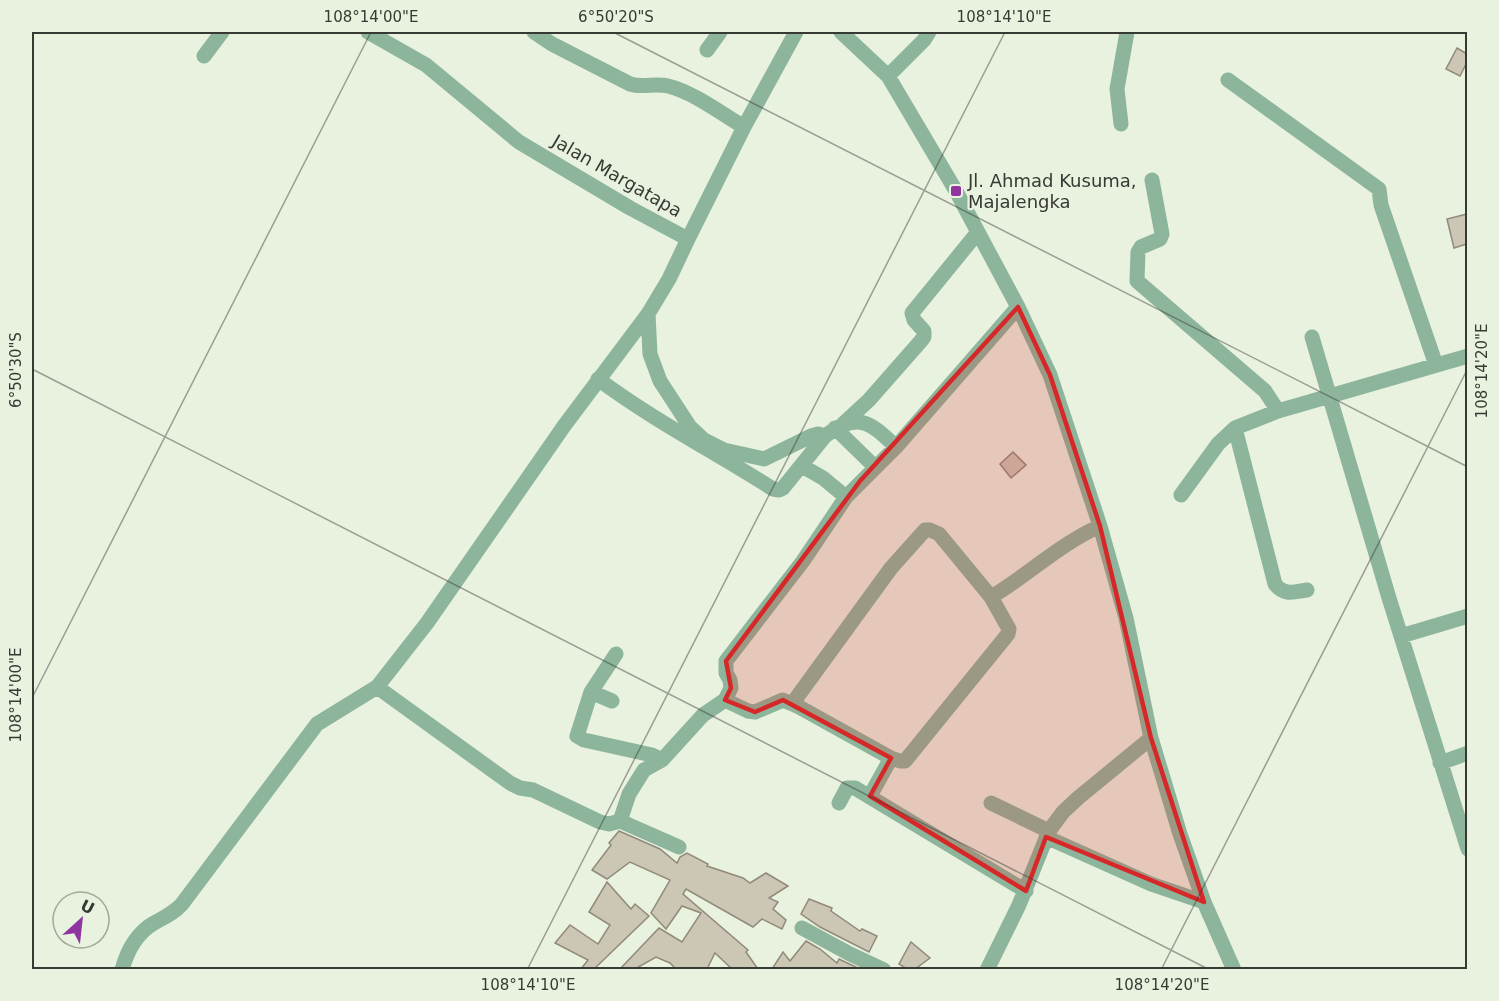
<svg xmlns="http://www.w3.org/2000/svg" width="1499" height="1001" font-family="'DejaVu Sans',sans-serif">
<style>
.building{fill:#ccc6b5;stroke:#908a7a;stroke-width:1.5}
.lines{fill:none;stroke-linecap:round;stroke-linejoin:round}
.minor{stroke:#8cb59c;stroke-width:15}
.marked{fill:#d62828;fill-opacity:0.2;stroke:#d62828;stroke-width:4.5;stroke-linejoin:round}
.ticks{fill:none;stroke:#373a33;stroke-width:1.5;stroke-opacity:0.45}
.poi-dot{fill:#8f34a0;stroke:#e9f1df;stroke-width:2}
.labels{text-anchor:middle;stroke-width:4.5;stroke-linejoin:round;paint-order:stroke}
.street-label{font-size:18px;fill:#373a33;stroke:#e9f1df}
.poi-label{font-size:18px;fill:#373a33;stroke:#e9f1df;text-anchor:start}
.neatline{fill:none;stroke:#373a33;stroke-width:2}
.ticks-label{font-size:15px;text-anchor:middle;fill:#373a33}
</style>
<rect width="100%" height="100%" fill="#e9f1df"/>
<path class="building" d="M1457 48 1467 54V62L1460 76 1446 69Z
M1467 214V244L1454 248 1447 219Z
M1013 452 1026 465 1011 478 1000 464Z
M619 831 660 849 677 863 680 857 687 853 708 864 707 866 743 878 750 883 766 873 788 886 769 898 778 902 773 909 786 920 782 929 762 919 753 927 686 889 683 894 748 950 746 952 758 969H732L715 953 707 969H676L670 963 656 957 635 969H620L659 928 682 942 701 913 682 906 666 929 651 913 670 880 630 862 607 879 592 870 611 845 609 843Z
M607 882 631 909 635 904 649 916 594 969H581L588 960 555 943 570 925 598 944 610 925 589 912Z
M809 899 832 908 831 911 860 931 862 929 877 936 869 952 820 927 801 914Z
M806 941 820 949 837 963 839 959 860 969H772L783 952 790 961Z
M911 942 930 958 915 969H907L899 964Z"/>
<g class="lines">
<path class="minor" d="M368 32 426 65 519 142 630 208 688 239 744 127 796 32
M534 32 552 44 630 84C643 88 655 83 668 86 693 92 722 114 744 127
M841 32 888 76 956 191 1018 307 1050 375 1100 526 1126 618 1151 738 1180 834 1204 902 1234 970
M707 50 720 32
M204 56 222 32
M888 76 924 40 929 32
M1228 80 1379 189 1381 205 1436 365
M1121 124 1117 89 1127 32
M1152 180 1162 234 1160 239 1141 247 1138 252 1137 281 1265 391 1278 411
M648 314 650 354 660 381 690 427 704 440 724 450 764 459 811 436 818 434 825 436C858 411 870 422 896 447
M1312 337 1389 598 1468 849
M598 379C653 420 715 452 773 489L779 490 783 488 825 436
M843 424 869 400 920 342 924 337V331L914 320 912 313 978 232
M835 428 875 467
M802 466 823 478 846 497
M1181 495 1218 444 1235 428
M1307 590C1294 592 1284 596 1275 584L1235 428 1278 411 1468 356
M991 597C1028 575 1060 544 1100 526
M1401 636 1468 616
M616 654 591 692 577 736 584 740 652 755 662 760
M377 687 510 783 520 788 533 790 600 822 609 824 620 821 679 847
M591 692 612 701
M725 700 748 711 755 712 783 700 799 707 891 758 900 761H905L1008 634 1009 629 991 597 939 534 930 530H925L891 568 792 704
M1440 763 1468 753
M870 796 891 758
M839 803 847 788H855L1026 891
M991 803 1049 831
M620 821 629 794 644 770 662 760 703 715 725 700 731 688 730 680 726 673V661L803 561 846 497 896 447 1018 307
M1046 837 1151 884 1204 902
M802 928 850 954 884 970
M122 970C127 951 137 933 154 923 165 917 174 913 182 904L317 724 377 687 427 623 564 426 648 314 669 279 688 239
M987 970 1019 905 1049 831 1063 812 1078 798 1151 738"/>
</g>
<path class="marked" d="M1018 307 1050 375 1100 526 1151 738 1204 902 1046 837 1026 891 870 796 891 758 783 700 755 712 725 700 731 688 726 661 860 481Z"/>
<path class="ticks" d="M613 32 1468 467M32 369 1210 970M32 698 371 32M527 970 1005 32M1161 970 1468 368"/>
<rect class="poi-dot" x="950" y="185" width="12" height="12" rx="3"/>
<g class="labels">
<g class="street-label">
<text transform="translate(617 176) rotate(30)" y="6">Jalan Margatapa</text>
</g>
<g class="poi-label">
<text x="968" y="187">Jl. Ahmad Kusuma,<tspan x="968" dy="21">Majalengka</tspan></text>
</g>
</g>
<rect width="1499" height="1001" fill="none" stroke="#e9f1df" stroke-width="66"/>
<g transform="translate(81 920) rotate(27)"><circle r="28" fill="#e9f1df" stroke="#a2a89a" stroke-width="1.5"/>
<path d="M0-4.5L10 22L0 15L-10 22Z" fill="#8f34a0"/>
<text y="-9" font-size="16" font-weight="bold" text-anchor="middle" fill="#373a33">U</text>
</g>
<rect x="33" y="33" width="1433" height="935" class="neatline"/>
<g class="ticks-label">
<text x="371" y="22">108°14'00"E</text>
<text x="616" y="22">6°50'20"S</text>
<text x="1004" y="22">108°14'10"E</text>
<text transform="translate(16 370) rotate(-90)" y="5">6°50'30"S</text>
<text transform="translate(1482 371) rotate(-90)" y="5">108°14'20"E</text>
<text transform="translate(16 695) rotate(-90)" y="5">108°14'00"E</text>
<text x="528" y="990">108°14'10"E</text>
<text x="1162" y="990">108°14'20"E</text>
</g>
</svg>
